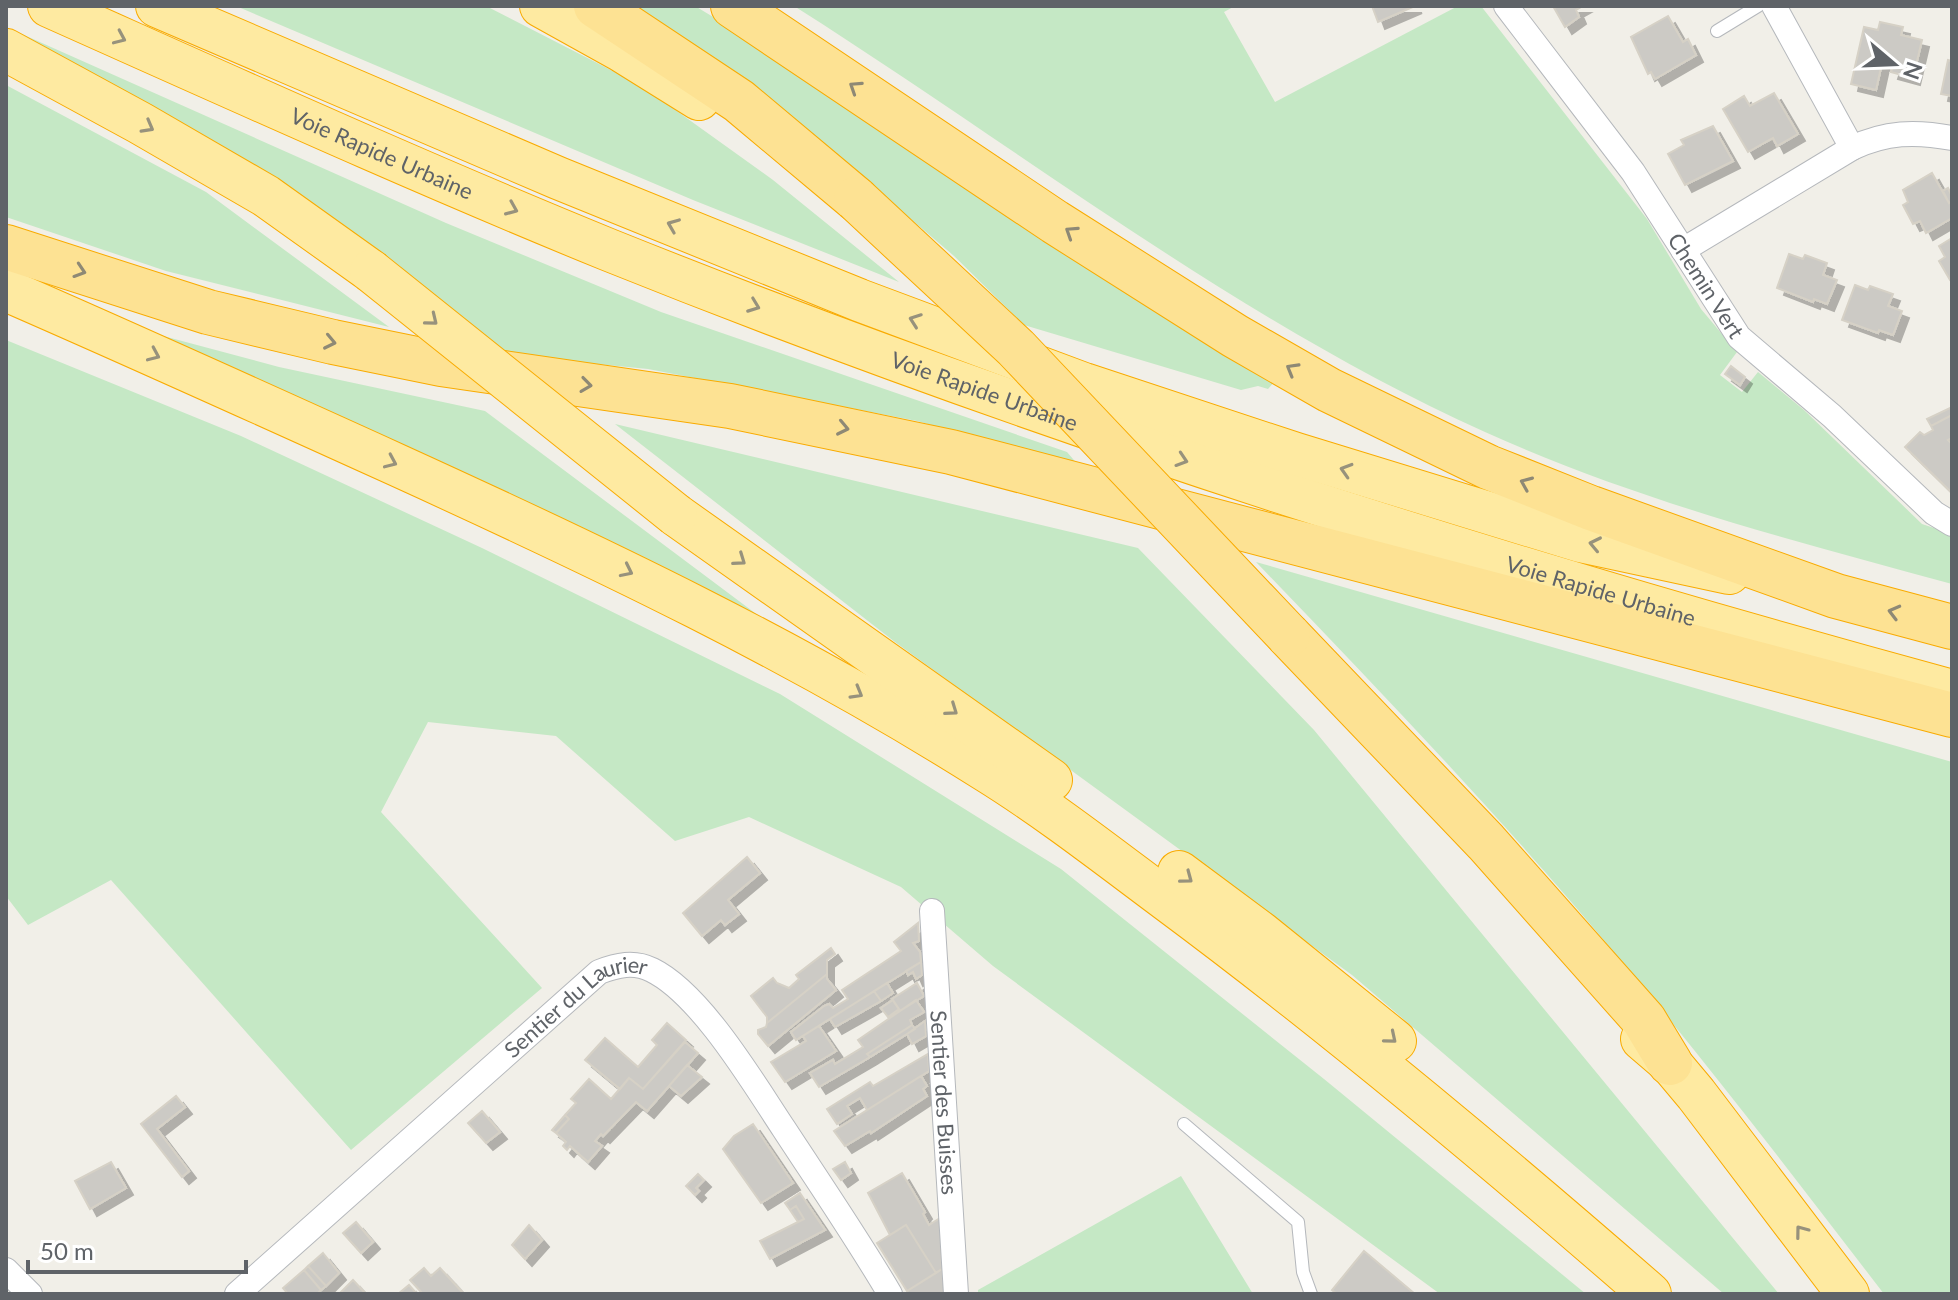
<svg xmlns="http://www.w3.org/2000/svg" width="1958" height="1300" font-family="Lato,sans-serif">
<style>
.green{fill:#c5e8c5}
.building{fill:#cccac5;stroke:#d6d1c6;stroke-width:2;filter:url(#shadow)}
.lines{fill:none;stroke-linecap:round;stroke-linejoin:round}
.service-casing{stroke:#b5b8bc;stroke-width:14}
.minor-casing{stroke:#b5b8bc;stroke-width:26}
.trunk-casing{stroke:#f9ab00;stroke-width:44}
.motorway-casing{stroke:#f9ab00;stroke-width:46}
.service{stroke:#fff;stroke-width:12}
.minor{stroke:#fff;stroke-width:24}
.trunk{stroke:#feeaa1;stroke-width:42}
.motorway{stroke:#fde293;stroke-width:44}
.trunk-bridge-casing{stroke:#f9ab00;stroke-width:44;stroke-linecap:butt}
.motorway-bridge-casing{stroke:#f9ab00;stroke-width:46;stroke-linecap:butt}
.trunk-bridge{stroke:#feeaa1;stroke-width:42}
.motorway-bridge{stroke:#fde293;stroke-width:44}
.oneway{stroke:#97927c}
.oneway2{stroke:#8e8975}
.labels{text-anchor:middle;stroke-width:6;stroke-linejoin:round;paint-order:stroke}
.street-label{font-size:22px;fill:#5f6368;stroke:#fff}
</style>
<defs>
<filter id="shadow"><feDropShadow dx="7" dy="7" stdDeviation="0" flood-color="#0004"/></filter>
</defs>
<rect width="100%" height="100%" fill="#f1efe8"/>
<path class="green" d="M236 6H486L642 86 773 180 899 282 693 200Z
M633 6H695L743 35 864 117 1028 231 1275 381 1268 389 1258 386 1241 390 1024 325 954 256 778 105Z
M794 6H1235L1224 12 1275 102 1458 6H1481L1647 219 1701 309 1737 352 1720 375 1742 392 1758 372 1804 410 1922 524 1952 534V584C1794 541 1635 500 1485 432 1237 320 1023 151 794 6Z
M6 27 446 223 661 312 1067 452 1079 466 917 421 648 369 506 355 388 260 243 158Z
M6 85 206 192 389 327 166 271 6 217Z
M137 329 279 367 485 411 767 622Z
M6 340 241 436 482 548 780 694 1061 869 1324 1079 1586 1294H1440L993 966 901 887 749 817 675 841 556 736 428 722 381 812 542 988 351 1150 111 880 28 925 6 896Z
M615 424 1138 548 1314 730 1779 1294H1724L1352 975 895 642Z
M1256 562 1952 762V1294H1884C1774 1151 1665 1008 1546 873 1452 766 1354 664 1256 562Z
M1181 1176 1253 1294H978V1290Z"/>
<path class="building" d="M1372 6H1415L1378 22Z
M1553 6H1583L1576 10 1579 17 1565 27Z
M1668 16 1683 42 1688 39 1696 55 1655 79 1651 72 1648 74 1631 37Z
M1880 22 1903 27 1901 35 1922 40 1913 78 1891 72 1893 66 1882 63 1876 90 1851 84 1864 27 1878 30Z
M1948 60 1952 61V96L1941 94Z
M1774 93 1798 134 1777 146 1773 138 1748 152 1723 109 1744 96 1750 106Z
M1713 126 1733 161 1685 185 1668 154 1684 145 1681 140Z
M1932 173 1949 203 1952 201V218L1926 233 1920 221 1913 224 1903 205 1908 202 1903 190Z
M1948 188 1952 196V201L1949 203 1943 191Z
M1952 238V279L1950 280 1939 261 1945 257 1939 246Z
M1789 254 1803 259 1805 255 1827 263 1823 275 1837 280 1827 304 1814 299 1813 302 1777 288Z
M1855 285 1868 290 1870 286 1893 294 1888 306 1902 311 1893 335 1879 330 1878 333 1842 320Z
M1731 366 1745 377 1740 385 1725 374Z
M1952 407V415L1931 426 1927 419Z
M1952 415V438L1948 440 1952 444V493L1905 447 1920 432 1924 435 1933 430 1931 426Z
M747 857 760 873 728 900 739 914 725 925 721 920 702 936 683 913Z
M918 923 919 941 913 943 920 952 921 962 796 1040 791 1032 824 1006 829 1004 833 1008 848 999 842 990 901 951 894 942Z
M831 948 835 954 827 960V974L767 1023V1017L751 996 773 978 777 983 789 988 799 979 796 975Z
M921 962 922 975 916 979 913 972 908 975 906 971Z
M827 974V979L836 990 768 1046 758 1034V1030L766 1027 767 1023Z
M887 983 893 993 881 1001 874 991Z
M917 983 924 996 900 1011 892 999Z
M874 991 881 1001 835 1027 830 1019Z
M893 1000 899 1009 888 1017 881 1008Z
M916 1000 924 1012 910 1020 912 1025 867 1054 870 1057 819 1087 810 1073 833 1060 835 1064 863 1047 858 1040Z
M925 1021 926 1036 912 1044 907 1034Z
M667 1023 686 1040 643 1089 629 1078 620 1089 585 1060 605 1038 638 1067 657 1045 652 1040Z
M912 1025 915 1029 870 1057 867 1054Z
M819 1026 836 1051 785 1082 771 1062 806 1041 803 1036Z
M685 1042 698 1053 647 1111 636 1102 603 1136 601 1134 595 1141 602 1146 588 1162 570 1146 567 1150 563 1146 566 1142 556 1133 569 1119 565 1115 576 1103 571 1099 589 1079 611 1099 629 1078 643 1089Z
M928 1054 929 1071 867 1110 860 1098 847 1106 852 1114 837 1124 827 1109 870 1082 873 1086Z
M687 1065 702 1077 681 1096 669 1086Z
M921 1076 927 1086 923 1089 927 1096 871 1133 870 1131 845 1146 834 1131Z
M176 1096 185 1107 157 1129 189 1171 182 1177 141 1124Z
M482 1111 500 1132 486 1143 468 1123Z
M565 1115 569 1119 556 1133 552 1130Z
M753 1124 793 1183 761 1203 723 1149 734 1136Z
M111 1162 126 1188 90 1209 75 1181Z
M845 1162 851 1173 841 1180 833 1169Z
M902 1173 925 1212 923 1214 929 1225 940 1218 942 1269 936 1273 906 1225 890 1235 868 1193Z
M698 1174 704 1180 696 1188 699 1191 695 1195 686 1186Z
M800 1193 825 1230 770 1259 760 1241 804 1219 796 1206 790 1210 785 1203Z
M796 1206 804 1219 798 1222 790 1210Z
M356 1222 373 1242 361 1253 343 1233Z
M529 1225 542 1240 525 1259 512 1245Z
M906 1225 936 1273 907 1291 877 1243Z
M1364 1251 1415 1294H1337L1332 1290Z
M323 1253 339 1273 326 1286 308 1266Z
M308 1266 326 1286 321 1290 304 1270Z
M424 1268 431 1276 440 1268 464 1294H423L410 1280Z
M942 1269 945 1294H909L907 1291Z
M304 1270 321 1290 317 1294H288L283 1288Z
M353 1280 366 1294H339Z
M409 1285 417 1294H398Z"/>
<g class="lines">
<defs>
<path id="service" d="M1717 31 1758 6
M1184 1124 1298 1222 1303 1272 1311 1294"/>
<g id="minor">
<path id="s1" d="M1506 6 1633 172 1739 337 1832 416 1934 513 1952 524"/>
<path d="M1774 6 1852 148C1886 132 1915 131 1952 138"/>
<path d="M1683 250 1852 148"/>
<path id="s2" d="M932 911 956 1294"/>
<path d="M6 1270 30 1294"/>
<path id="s3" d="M237 1294 599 972C617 965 634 961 652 970 701 994 754 1084 784 1129 820 1184 857 1238 890 1294"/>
</g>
<g id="trunk">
<path id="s4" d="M49 6C235 89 420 173 609 250 1047 426 1497 567 1952 691"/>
<path d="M157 6 558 178 859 300 1084 384 1296 454 1580 541 1729 573"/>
<path d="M541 6 622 51 699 99"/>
<path d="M6 50 140 123 266 196 371 271"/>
<path d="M6 290C137 347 267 406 397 465 599 557 797 651 985 770 1048 809 1108 856 1167 900 1334 1024 1494 1158 1650 1294"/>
<path d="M676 515 1051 780"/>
<path d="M1179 872 1261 933 1395 1041"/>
<path d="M1642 1039 1670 1063 1696 1094 1848 1294"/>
</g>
<path id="motorway" d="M596 6 739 101 856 199
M733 6 1055 222 1235 336 1329 390 1488 467 1591 508 1836 596 1952 627
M6 247 208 312 333 342 441 364 730 406 951 452 1952 715
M1288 635 1486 842 1644 1020 1670 1063"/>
</defs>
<use href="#service" class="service-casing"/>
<use href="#minor" class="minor-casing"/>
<use href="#trunk" class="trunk-casing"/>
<use href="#motorway" class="motorway-casing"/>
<use href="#service" class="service"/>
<use href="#minor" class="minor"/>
<use href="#trunk" class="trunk"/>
<use href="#motorway" class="motorway"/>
<defs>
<path id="trunk-bridge" d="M371 271 676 515"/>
<path id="motorway-bridge" d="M856 199 1016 348 1288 635"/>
</defs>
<use href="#trunk-bridge" class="trunk-bridge-casing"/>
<use href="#motorway-bridge" class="motorway-bridge-casing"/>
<use href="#trunk-bridge" class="trunk-bridge"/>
<use href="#motorway-bridge" class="motorway-bridge"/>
</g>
<defs><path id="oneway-chevron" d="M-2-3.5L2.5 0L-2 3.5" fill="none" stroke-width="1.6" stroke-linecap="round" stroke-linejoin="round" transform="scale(2)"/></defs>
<g class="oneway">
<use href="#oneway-chevron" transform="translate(120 38) rotate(24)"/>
<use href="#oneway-chevron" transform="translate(148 127) rotate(29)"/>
<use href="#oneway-chevron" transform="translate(512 209) rotate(23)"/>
<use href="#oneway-chevron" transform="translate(673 225) rotate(-158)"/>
<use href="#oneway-chevron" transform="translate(754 306) rotate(21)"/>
<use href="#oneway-chevron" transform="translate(432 320) rotate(39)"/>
<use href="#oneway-chevron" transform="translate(915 320) rotate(-160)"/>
<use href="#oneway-chevron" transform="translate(154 355) rotate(24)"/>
<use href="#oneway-chevron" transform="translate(1182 460) rotate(18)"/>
<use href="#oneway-chevron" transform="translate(391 462) rotate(24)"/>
<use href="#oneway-chevron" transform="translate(1346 470) rotate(-163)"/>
<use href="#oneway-chevron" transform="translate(1595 544) rotate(-168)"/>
<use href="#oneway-chevron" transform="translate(740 560) rotate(35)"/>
<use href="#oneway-chevron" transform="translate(627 571) rotate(26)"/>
<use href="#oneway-chevron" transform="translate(857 693) rotate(30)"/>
<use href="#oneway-chevron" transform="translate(952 710) rotate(35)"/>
<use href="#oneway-chevron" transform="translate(1187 878) rotate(37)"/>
<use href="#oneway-chevron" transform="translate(1391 1038) rotate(40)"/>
<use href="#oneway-chevron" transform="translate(1801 1231) rotate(-127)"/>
</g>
<g class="oneway2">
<use href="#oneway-chevron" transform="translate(855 87) rotate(-147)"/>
<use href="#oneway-chevron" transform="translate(1071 232) rotate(-147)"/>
<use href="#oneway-chevron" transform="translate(80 271) rotate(18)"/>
<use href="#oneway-chevron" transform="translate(330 342) rotate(12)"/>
<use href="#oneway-chevron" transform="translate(1292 369) rotate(-150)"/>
<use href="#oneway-chevron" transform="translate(586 385) rotate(8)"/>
<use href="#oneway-chevron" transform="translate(843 428) rotate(12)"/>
<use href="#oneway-chevron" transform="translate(1526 483) rotate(-157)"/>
<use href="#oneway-chevron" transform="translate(1894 612) rotate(-165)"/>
</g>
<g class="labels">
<g class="street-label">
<text dy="8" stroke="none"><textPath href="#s4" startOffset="364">Voie Rapide Urbaine</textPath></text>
<text dy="8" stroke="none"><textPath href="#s1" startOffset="344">Chemin Vert</textPath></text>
<text dy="8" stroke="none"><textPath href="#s4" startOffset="1012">Voie Rapide Urbaine</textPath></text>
<text dy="8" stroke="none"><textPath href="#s4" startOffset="1660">Voie Rapide Urbaine</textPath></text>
<text dy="8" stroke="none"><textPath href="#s3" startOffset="448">Sentier du Laurier</textPath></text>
<text dy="8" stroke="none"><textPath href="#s2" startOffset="192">Sentier des Buisses</textPath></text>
</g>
</g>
<rect width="1958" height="1300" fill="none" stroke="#5f6368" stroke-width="16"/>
<g transform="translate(1894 64) rotate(109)" stroke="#ffffff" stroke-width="6" paint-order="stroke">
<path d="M0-6L14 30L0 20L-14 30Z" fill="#5f6368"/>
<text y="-12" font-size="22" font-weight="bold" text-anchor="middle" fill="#5f6368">N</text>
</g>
<path d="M28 1260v12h218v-12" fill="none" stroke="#5f6368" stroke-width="4"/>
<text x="40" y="1260" font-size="24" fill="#5f6368" stroke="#ffffff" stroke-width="6" paint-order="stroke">50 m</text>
</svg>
